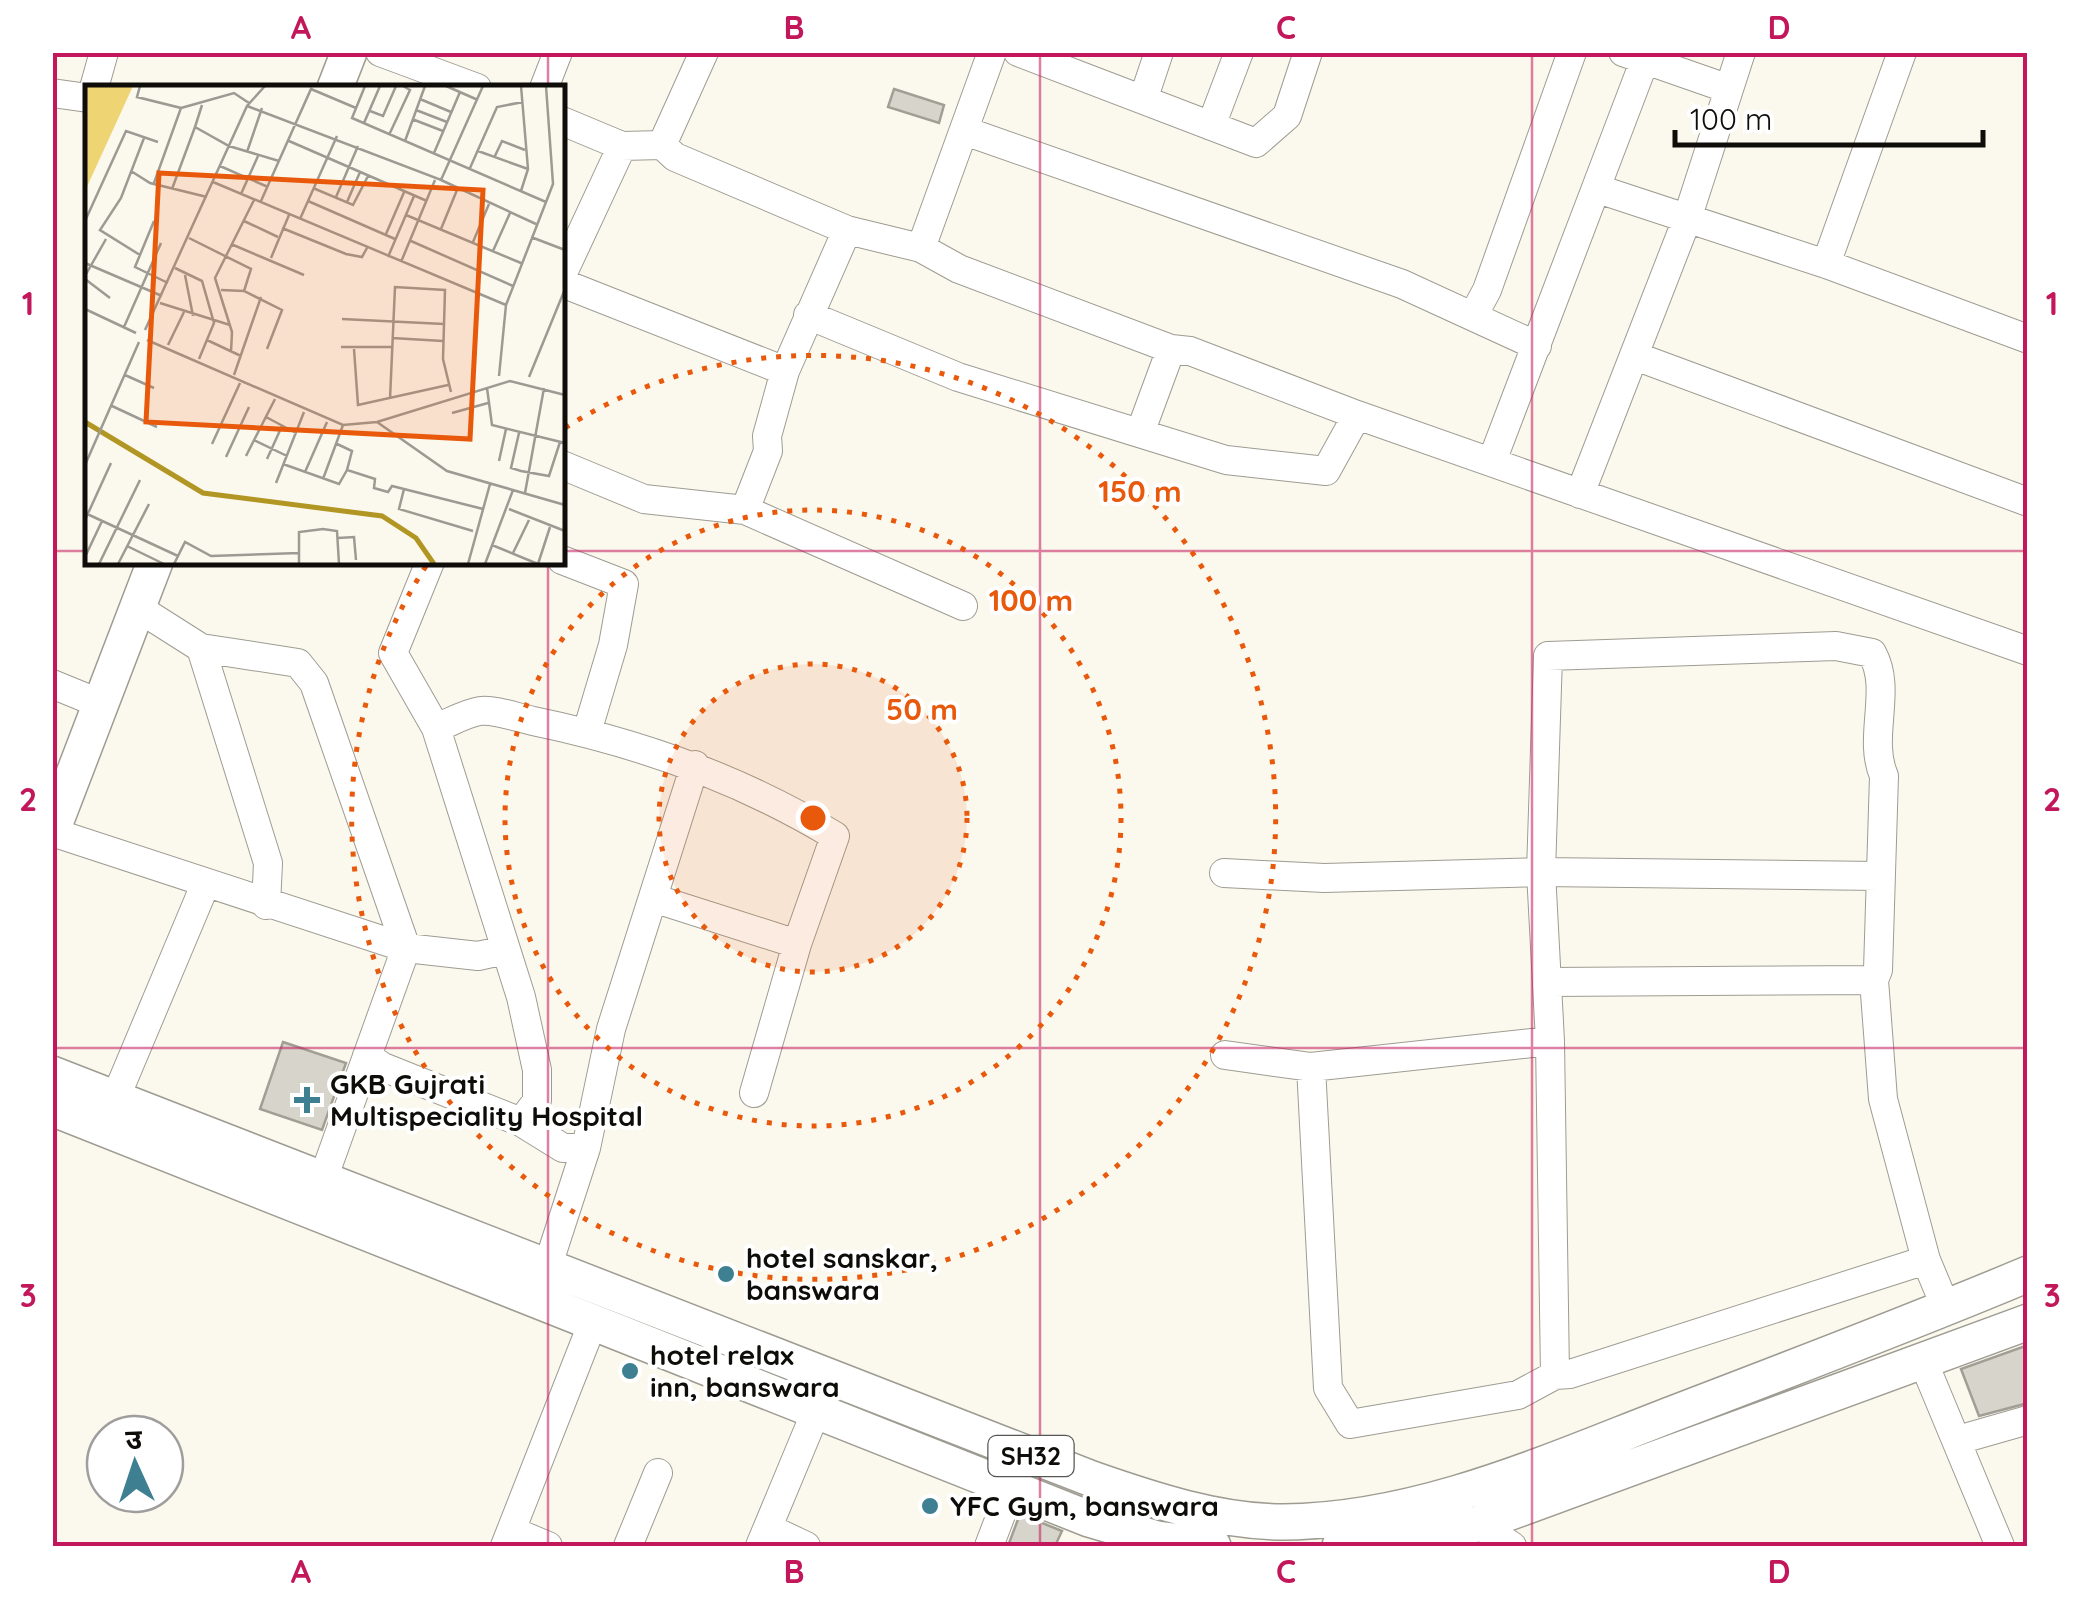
<svg xmlns="http://www.w3.org/2000/svg" width="2080" height="1599" font-family="Quicksand,'Noto Sans Devanagari',sans-serif">
<style>
.building{fill:#d7d5cb;stroke:#a19f95;stroke-width:2.5}
.lines{fill:none;stroke-linecap:round;stroke-linejoin:round}
.minor-casing{stroke:#9e9c92;stroke-width:30}
.major-casing{stroke:#9e9c92;stroke-width:38}
.minor{stroke:#fff;stroke-width:28}
.major{stroke:#fff;stroke-width:35}
.grid{fill:none;stroke:#c2185b;stroke-width:2.5;stroke-opacity:0.55}
.ring{fill:none;stroke:#e8590c;stroke-width:5;stroke-dasharray:5 10}
.poi-dot{fill:#3e7f91;stroke:#fff;stroke-width:4}
.labels{text-anchor:middle;stroke-width:8;stroke-linejoin:round;paint-order:stroke}
.shield{fill:#fff;stroke:#565653;stroke-width:2.5}
.shield-label{font-size:25px;font-weight:bold;fill:#0e0d09}
.poi-label{font-size:28px;font-weight:bold;fill:#0e0d09;stroke:#fff;text-anchor:start}
.inset-river{fill:none;stroke:#b29623;stroke-width:5}
.inset-road{fill:none;stroke:#9c9a92;stroke-width:2.5}
.view{fill:#e8590c;fill-opacity:0.15;stroke:#e8590c;stroke-width:5}
.inset-edge{fill:none;stroke:#0e0d09;stroke-width:5}
.centre{fill:#e8590c;stroke:#fff;stroke-width:5}
.ring-label{font-size:30px;text-anchor:middle;font-weight:bold;fill:#e8590c;stroke:#fff;stroke-width:8;stroke-linejoin:round;paint-order:stroke}
.neatline{fill:none;stroke:#c2185b;stroke-width:4}
.grid-label{font-size:32px;text-anchor:middle;font-weight:bold;fill:#c2185b}
</style>
<rect width="100%" height="100%" fill="#fbf8ee"/>
<path class="building" d="M894 89 944 105 939 123 888 107Z
M283 1042 346 1063 322 1130 260 1109Z
M2028 1345V1403L1979 1416 1961 1369Z
M1020 1514 1062 1531 1055 1546H1008Z"/>
<g class="lines">
<defs>
<path id="minor" d="M380 52 477 88
M1018 52 1256 143 1287 116 1308 52
M1623 52 1729 89
M94 88 104 52
M544 88 558 52
M52 93 88 98
M1144 97 1159 52
M562 121 622 146 662 145 675 157 847 230 921 248 959 269 1171 349 1190 351 1357 415 2028 651
M1211 126 1239 52
M965 131 1402 284 1537 346
M662 145 704 52
M1598 189 1826 264 2028 339
M921 248 992 52
M1826 264 1902 52
M562 275 622 146
M562 283 785 371
M808 315 958 377 1226 460 1326 471 1357 415
M1473 316 1487 290 1572 52
M1635 356 2028 502
M1140 433 1171 349
M1492 461 1644 62
M562 465 644 499 745 510 963 606
M1580 494 1687 219 1741 52
M745 510 768 451 767 436 785 371 847 230
M562 560 624 584 613 645 587 732
M430 562 393 653 436 728 521 997 537 1070V1101L521 1122
M138 608 201 648 298 663 314 683 406 948 323 1179
M201 648 268 863 266 905
M52 684 101 704
M436 728C449 723 466 713 480 711 495 709 518 718 533 721 640 743 743 780 835 836L797 944 754 1093
M52 832 406 948 478 956 505 950
M1224 873 1324 878 1541 872 1879 876
M653 898 797 944
M1548 982 1874 980
M1225 1055 1311 1067 1550 1041
M367 1056 383 1067 521 1122 563 1148H586
M1311 1067 1328 1388 1350 1424 1518 1395 1555 1375 1570 1374 1926 1260
M115 1099 205 885
M547 1268 586 1148 611 1029 695 765
M1923 1361 2000 1546
M1555 1375 1550 1041 1541 872 1548 656 1836 646 1872 653C1893 690 1867 737 1884 776L1878 970 1874 980 1883 1099 1926 1260 1946 1308
M1958 1440 2028 1420
M1478 1524 1512 1546
M768 1528 806 1546
M512 1531 548 1546
M505 1546 593 1322
M628 1546 658 1473
M760 1546 817 1409
M989 1546 1012 1486"/>
<path id="major" d="M335 88 349 52
M52 831 155 562
M52 1074 1092 1479C1152 1500 1219 1522 1283 1522 1420 1521 1550 1461 1675 1413 1793 1368 1911 1323 2028 1274
M52 1108 1089 1519 1157 1539 1213 1546
M1340 1546 1478 1524 2028 1322"/>
</defs>
<use href="#minor" class="minor-casing"/>
<use href="#major" class="major-casing"/>
<use href="#minor" class="minor"/>
<use href="#major" class="major"/>
</g>
<path class="grid" d="M548 52V88M1040 52V1546M1532 52V1546M52 551H88M562 551H2028M548 562V1546M52 1048H2028"/>
<circle cx="813" cy="818" r="154" fill="#e8590c" fill-opacity=".12"/>
<g class="ring">
<circle cx="813" cy="818" r="154"/>
<circle cx="813" cy="818" r="308"/>
<path d="M565 428A462 462 0 1 1 428 563"/>
</g>
<g class="poi-dot">
<path d="M302 1085h10v10h10v10h-10v10h-10v-10h-10v-10h10z"/>
<circle cx="726" cy="1274" r="10"/>
<circle cx="630" cy="1371" r="10"/>
<circle cx="930" cy="1506" r="10"/>
</g>
<g class="labels">
<rect class="shield" x="988.5" y="1436" width="85" height="40" rx="8"/>
<g class="shield-label">
<text x="1031" y="1465">SH32</text>
</g>
<g class="poi-label">
<text x="330" y="1094">GKB Gujrati<tspan x="330" dy="32">Multispeciality Hospital</tspan></text>
<text x="746" y="1268">hotel sanskar,<tspan x="746" dy="32">banswara</tspan></text>
<text x="650" y="1365">hotel relax<tspan x="650" dy="32">inn, banswara</tspan></text>
<text x="950" y="1516">YFC Gym, banswara</text>
</g>
</g>
<g transform="translate(85 85)">
<rect width="480" height="480" fill="#fbf8ee"/>
<path d="M0 1H48L0 106Z" fill="#eed473"/>
<path class="inset-river" d="M0 337 118 408 297 431 331 453 349 479"/>
<path class="inset-road" d="M55 1 52 12 96 23 69 98M280 1 267 33 461 117M361 1 393 15M335 14 366 27M117 20 110 42 144 61 194 76M162 21 356 95 398 1M96 23 149 8 164 18M331 25 362 37M285 26 298 31 311 1M327 34 358 46M279 38 295 1M304 50 325 5 318 1M204 56 342 116M320 56 340 1M393 66 443 84M162 67 177 23M349 68 375 7M409 73 417 56 440 65M135 81 183 102M385 83 412 22 438 17M46 86 65 98 122 112M356 95 451 139M128 97 421 220M228 103 268 120 283 91M87 104 110 42M436 106 443 84 436 1M156 109 173 71M251 112 273 61M176 116 226 4 271 23M223 116 310 154M262 117 275 87M321 130 436 178M215 134 252 51M0 136 41 46 73 57M69 136 50 182 83 198M159 136 193 152M197 143 261 169 277 172 282 163M356 144 372 105M301 149 320 105M446 152 480 165M104 153 166 184 159 206M326 156 428 201M388 157 404 119M146 159 219 190M408 166 425 128M55 170 15 145 36 113 59 53M303 172 329 111M186 173 204 130M316 177 350 95M0 178 77 211M90 183 117 196 129 238 114 274M100 190 108 231M0 191 21 154M0 194 25 213M136 205 159 206 197 225 182 264M75 218 145 240M0 224 51 248M257 234 359 239M39 242 76 158M60 245 162 21 180 1M307 253 358 256M62 255 258 340 292 337 425 296 480 310M122 255 156 271M83 260 99 227M256 262H307M269 264 273 320 363 300M146 267 147 247 130 193 169 115M40 290 69 303M149 290 176 212M414 291 421 220 468 99 461 1M444 292 480 204M402 303 407 340 480 358M305 314 310 202 360 205 358 274 366 307M27 321 72 342M367 328 403 318M181 332 211 348M292 337 362 386 480 420M434 348 426 383 436 386 464 391 475 357M169 355 202 371M250 358 267 366 262 385 290 394 289 403 303 407 307 401 398 424M127 359 155 298M161 371 190 314M141 372 164 322M182 374 197 341M414 376 421 344M198 379 254 399 262 385M0 380 54 257M220 387 242 337M238 394 258 340M191 398 219 327M319 404 314 424 388 446M440 408 459 303M424 424 480 446M0 428 93 471M0 435 26 378M253 453 269 452 271 475M407 460 453 479M42 461 79 479M428 468 444 435M0 472 17 436M14 479 55 395M33 479 64 419M89 479 100 457 126 471 214 468M214 479V447L238 444 252 446 254 479M383 479 405 399M400 479 428 405M453 479 465 442"/>
<path class="view" d="M74 88 398 105 385 354 61 337Z"/>
<rect width="480" height="480" class="inset-edge"/>
</g>
<circle cx="813" cy="818" r="15" class="centre"/>
<g class="ring-label">
<text x="1140" y="502">150 m</text>
<text x="1031" y="611">100 m</text>
<text x="922" y="720">50 m</text>
</g>
<rect width="2080" height="1599" fill="none" stroke="#ffffff" stroke-width="110"/>
<g transform="translate(135 1464) rotate(357)"><circle r="48" fill="#ffffff" stroke="#9f9e9d" stroke-width="2.5"/>
<path d="M0-8L18 38L0 25L-18 38Z" fill="#3e7f91"/>
<text y="-15" font-size="28" font-weight="bold" text-anchor="middle" fill="#0e0d09">उ</text>
</g>
<path d="M1675 130v15h308v-15" fill="none" stroke="#0e0d09" stroke-width="5"/>
<text x="1690" y="130" font-size="30" fill="#0e0d09" stroke="#ffffff" stroke-width="8" paint-order="stroke">100 m</text>
<rect x="55" y="55" width="1970" height="1489" class="neatline"/>
<g class="grid-label">
<text x="301" y="39">A</text>
<text x="794" y="39">B</text>
<text x="1286" y="39">C</text>
<text x="1779" y="39">D</text>
<text x="28" y="315">1</text>
<text x="2052" y="315">1</text>
<text x="28" y="811">2</text>
<text x="2052" y="811">2</text>
<text x="28" y="1307">3</text>
<text x="2052" y="1307">3</text>
<text x="301" y="1583">A</text>
<text x="794" y="1583">B</text>
<text x="1286" y="1583">C</text>
<text x="1779" y="1583">D</text>
</g>
</svg>
